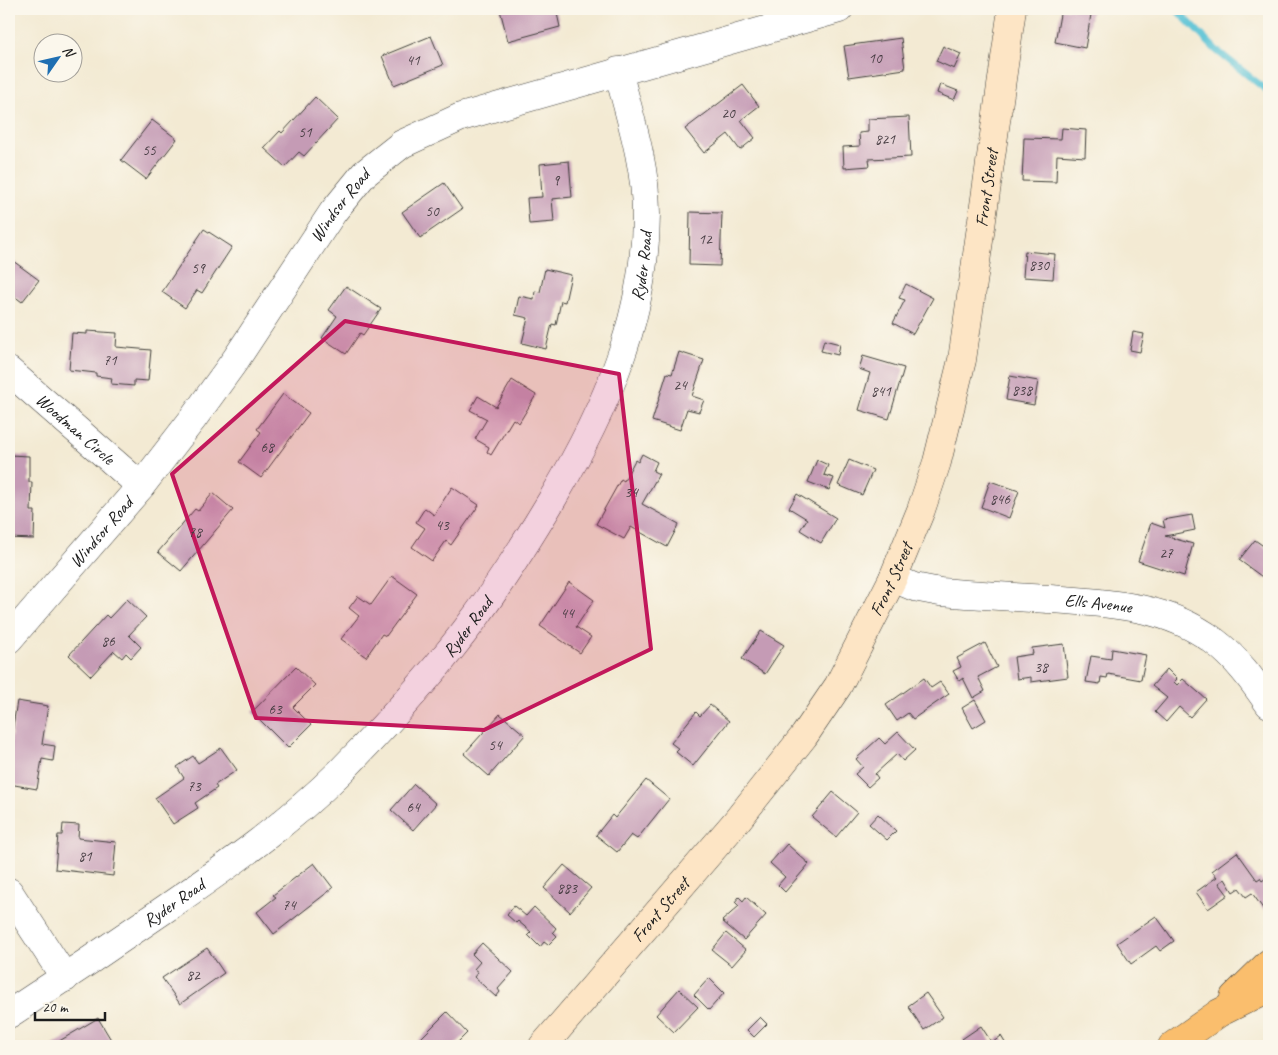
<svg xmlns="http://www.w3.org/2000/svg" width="1278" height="1055" font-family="Caveat,sans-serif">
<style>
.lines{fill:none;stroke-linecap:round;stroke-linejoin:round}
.stream{stroke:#59c2d5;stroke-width:7}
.building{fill:#c59bb5}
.street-casing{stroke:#3c3b37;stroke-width:29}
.secondary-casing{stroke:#3c3b37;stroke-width:29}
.primary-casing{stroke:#3c3b37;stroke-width:29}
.street{stroke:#fff;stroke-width:28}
.secondary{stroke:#fde5c5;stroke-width:28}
.primary{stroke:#fabe6d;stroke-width:28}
.marked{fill:#c2185b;fill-opacity:0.2;stroke:#c2185b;stroke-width:4;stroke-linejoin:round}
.labels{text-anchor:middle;stroke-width:4;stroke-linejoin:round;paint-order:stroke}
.number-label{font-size:15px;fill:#463c42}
.street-label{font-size:18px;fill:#1c1c1c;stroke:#fbf7ec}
</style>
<rect width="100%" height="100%" fill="#fbf7ec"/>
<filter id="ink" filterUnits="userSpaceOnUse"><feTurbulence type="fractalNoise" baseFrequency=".02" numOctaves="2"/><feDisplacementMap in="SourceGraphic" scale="10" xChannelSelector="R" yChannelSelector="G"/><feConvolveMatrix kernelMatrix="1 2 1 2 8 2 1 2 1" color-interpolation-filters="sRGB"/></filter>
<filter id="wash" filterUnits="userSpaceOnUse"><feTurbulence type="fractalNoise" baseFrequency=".0096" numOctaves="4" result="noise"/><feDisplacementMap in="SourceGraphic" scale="20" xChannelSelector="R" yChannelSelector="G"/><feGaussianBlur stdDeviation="1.12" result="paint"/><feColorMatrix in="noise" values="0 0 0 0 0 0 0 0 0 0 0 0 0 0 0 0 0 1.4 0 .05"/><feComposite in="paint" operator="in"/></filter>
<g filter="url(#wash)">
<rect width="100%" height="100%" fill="#f3ead3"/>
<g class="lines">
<path class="stream" d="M1176 9 1216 50 1269 92"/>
</g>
<g id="blocks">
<path class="building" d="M504 9H556L560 27 508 41 500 10Z
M1061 9H1092L1085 48 1055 42Z
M431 36 443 65 394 85 382 56Z
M901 38 905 69 849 77 844 46Z
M943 46 961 54 954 69 936 61Z
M940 84 958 91 954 100 937 93Z
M743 85 759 106 741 120 755 138 740 150 728 134 704 153 685 129Z
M315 97 338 119 304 156 299 152 285 167 264 148 280 131 282 133Z
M909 117 911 157 869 159 870 166 844 168 843 147 860 146 859 133 868 132V119Z
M152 120 177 139 146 179 121 160Z
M1062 128 1086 130 1085 157 1057 155 1056 182 1022 181 1024 138 1061 139Z
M569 161 572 197 552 199 554 222 529 224 527 198 542 197 540 164Z
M444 183 462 209 420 238 402 212Z
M690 212 722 213 720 266 689 265Z
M204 229 232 247 202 293 197 290 185 308 162 292Z
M1025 251 1055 254 1053 279 1023 277Z
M9 258 39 280 22 302 9 292Z
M545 269 571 275 565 302 561 301 556 325 552 324 546 349 522 343 528 318 515 315 519 296 534 299 535 291 540 292Z
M906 284 933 298 913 334 893 323 905 300 899 298Z
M346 286 381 309 363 335 360 333 346 354 322 338 337 316 329 310Z
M87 331 117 333 116 347 151 350 148 381 134 380V386L111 384 112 378 96 376V373L69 370 72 333 87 334Z
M1133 332 1144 334 1140 352 1130 350Z
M824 340 840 344 838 355 821 351Z
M679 352 704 360 692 396 704 400 699 412 687 409 680 430 652 421 667 373 672 374Z
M863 356 904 368 889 419 859 410 870 373 859 369Z
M1010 376 1038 381 1034 405 1006 400Z
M512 380 536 395 519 423 513 419 491 455 487 452 489 447 475 439 487 419 470 410 478 396 496 407Z
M283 394 309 413 261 478 239 462 261 432 257 429Z
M642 454 657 462 653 471 659 474 642 504 679 524 667 547 631 527 624 539 596 524 621 479 624 481 635 460 638 462Z
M9 455 29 456V482H32L31 511H35L34 539 9 538Z
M817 460 828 465 824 475 834 478 829 490 808 482Z
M849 460 873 470 862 495 838 485Z
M990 481 1019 491 1009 518 981 507Z
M452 487 479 505 451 545 446 541 432 561 412 547 425 528 416 522 425 508 434 515Z
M213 493 233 510 181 571 158 552 195 509 198 511Z
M797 494 836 518 821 543 800 530 807 519 789 508Z
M1192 515 1195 530 1165 536 1193 544 1184 576 1138 561 1151 523 1165 528 1163 520Z
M1255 540 1269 550V573L1265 579 1239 560Z
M392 576 417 594 386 636 382 634 366 657 341 639 359 616 349 608 358 596 371 605Z
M569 582 594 600 576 627 591 637 580 653 540 626Z
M127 599 146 617 129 635 141 647 131 658 126 653 122 658 114 651 91 676 69 655 106 615 109 618Z
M761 631 784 645 765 674 742 659Z
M985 643 997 667 978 677 985 691 973 698 963 678 959 681 953 671 961 667 957 658Z
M1064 644 1068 677 1031 682V677L1017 679 1014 657 1033 654 1032 648Z
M1112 649 1146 655 1141 680 1108 674 1107 678 1101 677 1100 684 1086 682 1091 656 1111 659Z
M296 667 315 685 293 707 311 725 288 748 252 712Z
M1167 669 1177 679 1174 682 1177 685 1183 679 1206 699 1190 717 1179 707 1166 722 1155 712 1167 698 1152 686Z
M924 678 931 688 940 682 949 694 913 719 908 713 897 721 886 705Z
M975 700 986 720 973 728 962 708Z
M17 701 48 706 42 744 55 746 53 761 42 759 37 789 9 784V751Z
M710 705 729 721 693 766 676 752 679 749 671 743 696 712 700 716Z
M500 714 525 735 489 776 464 754Z
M898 732 915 750 903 761 897 754 875 774 878 778 868 787 855 774 863 767 856 759 879 738 885 744Z
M221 748 237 770 215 785 217 788 195 803 198 808 173 824 155 798 184 778 177 767 193 756 198 763Z
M646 780 669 799 637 839 631 835 617 852 596 835 612 815 615 818Z
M414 784 436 804 413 830 391 810Z
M833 792 857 812 836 837 812 817Z
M878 814 896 831 887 840 869 824Z
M63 824 79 825 78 838 116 842 113 876 55 869 58 835H62Z
M787 844 809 864 785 892 778 885 785 877 770 863Z
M1237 852 1257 880 1260 878 1262 881 1269 876V906L1264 910 1252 893 1246 897 1239 888 1233 892 1225 879 1219 883 1228 895 1208 909 1196 892 1217 877 1212 871Z
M314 863 333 888 274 934 257 912 276 897 273 895Z
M564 865 591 888 570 912 544 888Z
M739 897 743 901 746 897 766 915 744 940 722 921 739 906 735 902Z
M514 906 526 916 534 907 556 928 553 932 557 936 548 945 544 942 540 947 528 935 531 932 518 921 516 923 507 915Z
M1156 916 1174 941 1160 951 1156 946 1131 964 1117 943Z
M726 933 746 950 732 966 712 950Z
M482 943 513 972 498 989 500 992 496 997 474 977 478 972 474 969 480 962 472 954Z
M207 948 224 973 180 1004 162 978Z
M709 978 724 993 709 1010 694 995Z
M679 989 698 1007 674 1032 656 1015Z
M926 993 943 1017 924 1030 908 1006Z
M447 1012 467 1033 454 1046H413Z
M760 1017 767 1024 754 1037 747 1030Z
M98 1018 113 1043 108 1046H51Z
M981 1026 992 1043 1001 1036 1007 1046H967L962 1039Z"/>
</g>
</g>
<g filter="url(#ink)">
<use href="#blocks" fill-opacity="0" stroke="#3c3b37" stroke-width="1"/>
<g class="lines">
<defs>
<g id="street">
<path id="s1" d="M9 371 141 486"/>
<path id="s2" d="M893 578 914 587 940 592C977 595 1014 597 1050 599 1108 603 1166 605 1214 641 1237 658 1253 681 1269 704"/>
<path id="s3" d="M9 639 141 486 192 420 236 359 333 212 364 174 402 144 461 117 839 9"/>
<path d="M9 892 65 978"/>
<path id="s4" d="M9 1014C61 980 113 945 165 909 226 867 288 824 341 771 389 722 437 670 477 615 504 578 529 538 553 498 605 410 646 318 646 214 646 166 630 117 618 71"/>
</g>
<g id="secondary">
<path id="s5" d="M543 1046 735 823 804 736 838 686 893 578 921 510 937 462 962 360 1012 9"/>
</g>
<path id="primary" d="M1234 997 1269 963
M1172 1046 1219 1013 1269 988"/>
</defs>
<use href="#street" class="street-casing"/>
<use href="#secondary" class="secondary-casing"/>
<use href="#primary" class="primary-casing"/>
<use href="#street" class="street"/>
<use href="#secondary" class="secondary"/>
<use href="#primary" class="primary"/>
</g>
</g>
<path class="marked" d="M345 321 619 374 651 649 484 730 256 718 172 474Z"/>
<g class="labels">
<g class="number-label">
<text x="875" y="63">10</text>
<text x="413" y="65">41</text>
<text x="728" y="118">20</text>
<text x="305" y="137">51</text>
<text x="885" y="144">821</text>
<text x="149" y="155">55</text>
<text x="556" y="185">9</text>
<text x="432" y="216">50</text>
<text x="705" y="244">12</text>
<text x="1039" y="270">830</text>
<text x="198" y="273">59</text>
<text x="110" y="365">71</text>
<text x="680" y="390">24</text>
<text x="1022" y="395">838</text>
<text x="881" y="396">841</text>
<text x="267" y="452">68</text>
<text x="631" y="497">34</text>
<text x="1000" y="504">846</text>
<text x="442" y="530">43</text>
<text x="195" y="537">78</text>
<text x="1166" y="558">27</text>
<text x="567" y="618">44</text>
<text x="108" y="646">86</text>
<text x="1041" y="672">38</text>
<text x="275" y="714">63</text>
<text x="495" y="750">54</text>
<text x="194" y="791">73</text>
<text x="413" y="812">64</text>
<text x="85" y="861">81</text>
<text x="567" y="893">883</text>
<text x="289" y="910">74</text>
<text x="193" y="980">82</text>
</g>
<g class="street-label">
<text dy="6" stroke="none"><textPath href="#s5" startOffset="990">Front Street</textPath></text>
<text dy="6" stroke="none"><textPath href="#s3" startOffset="546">Windsor Road</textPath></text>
<text dy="6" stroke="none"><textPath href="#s4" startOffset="1009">Ryder Road</textPath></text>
<text dy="6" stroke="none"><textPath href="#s1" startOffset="88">Woodman Circle</textPath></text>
<text dy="6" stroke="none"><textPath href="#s3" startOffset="141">Windsor Road</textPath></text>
<text dy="6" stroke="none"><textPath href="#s5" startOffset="585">Front Street</textPath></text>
<text dy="6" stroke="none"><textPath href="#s2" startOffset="208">Ells Avenue</textPath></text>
<text dy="6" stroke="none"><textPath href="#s4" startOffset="604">Ryder Road</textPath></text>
<text dy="6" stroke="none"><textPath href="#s4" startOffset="199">Ryder Road</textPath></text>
<text dy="6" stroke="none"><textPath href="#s5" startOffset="180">Front Street</textPath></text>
</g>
</g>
<rect width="1278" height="1055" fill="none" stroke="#fbf7ec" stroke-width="30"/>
<g transform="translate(58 58) rotate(56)"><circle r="24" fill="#fbf7ec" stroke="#a29f99"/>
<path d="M0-4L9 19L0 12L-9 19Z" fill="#1f6fb2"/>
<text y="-8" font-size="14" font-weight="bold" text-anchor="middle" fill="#1c1c1c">N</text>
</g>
<path d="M35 1012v8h70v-8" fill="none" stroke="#1c1c1c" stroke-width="2.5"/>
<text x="42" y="1012" font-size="15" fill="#1c1c1c" stroke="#fbf7ec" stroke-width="4" paint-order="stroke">20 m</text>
</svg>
